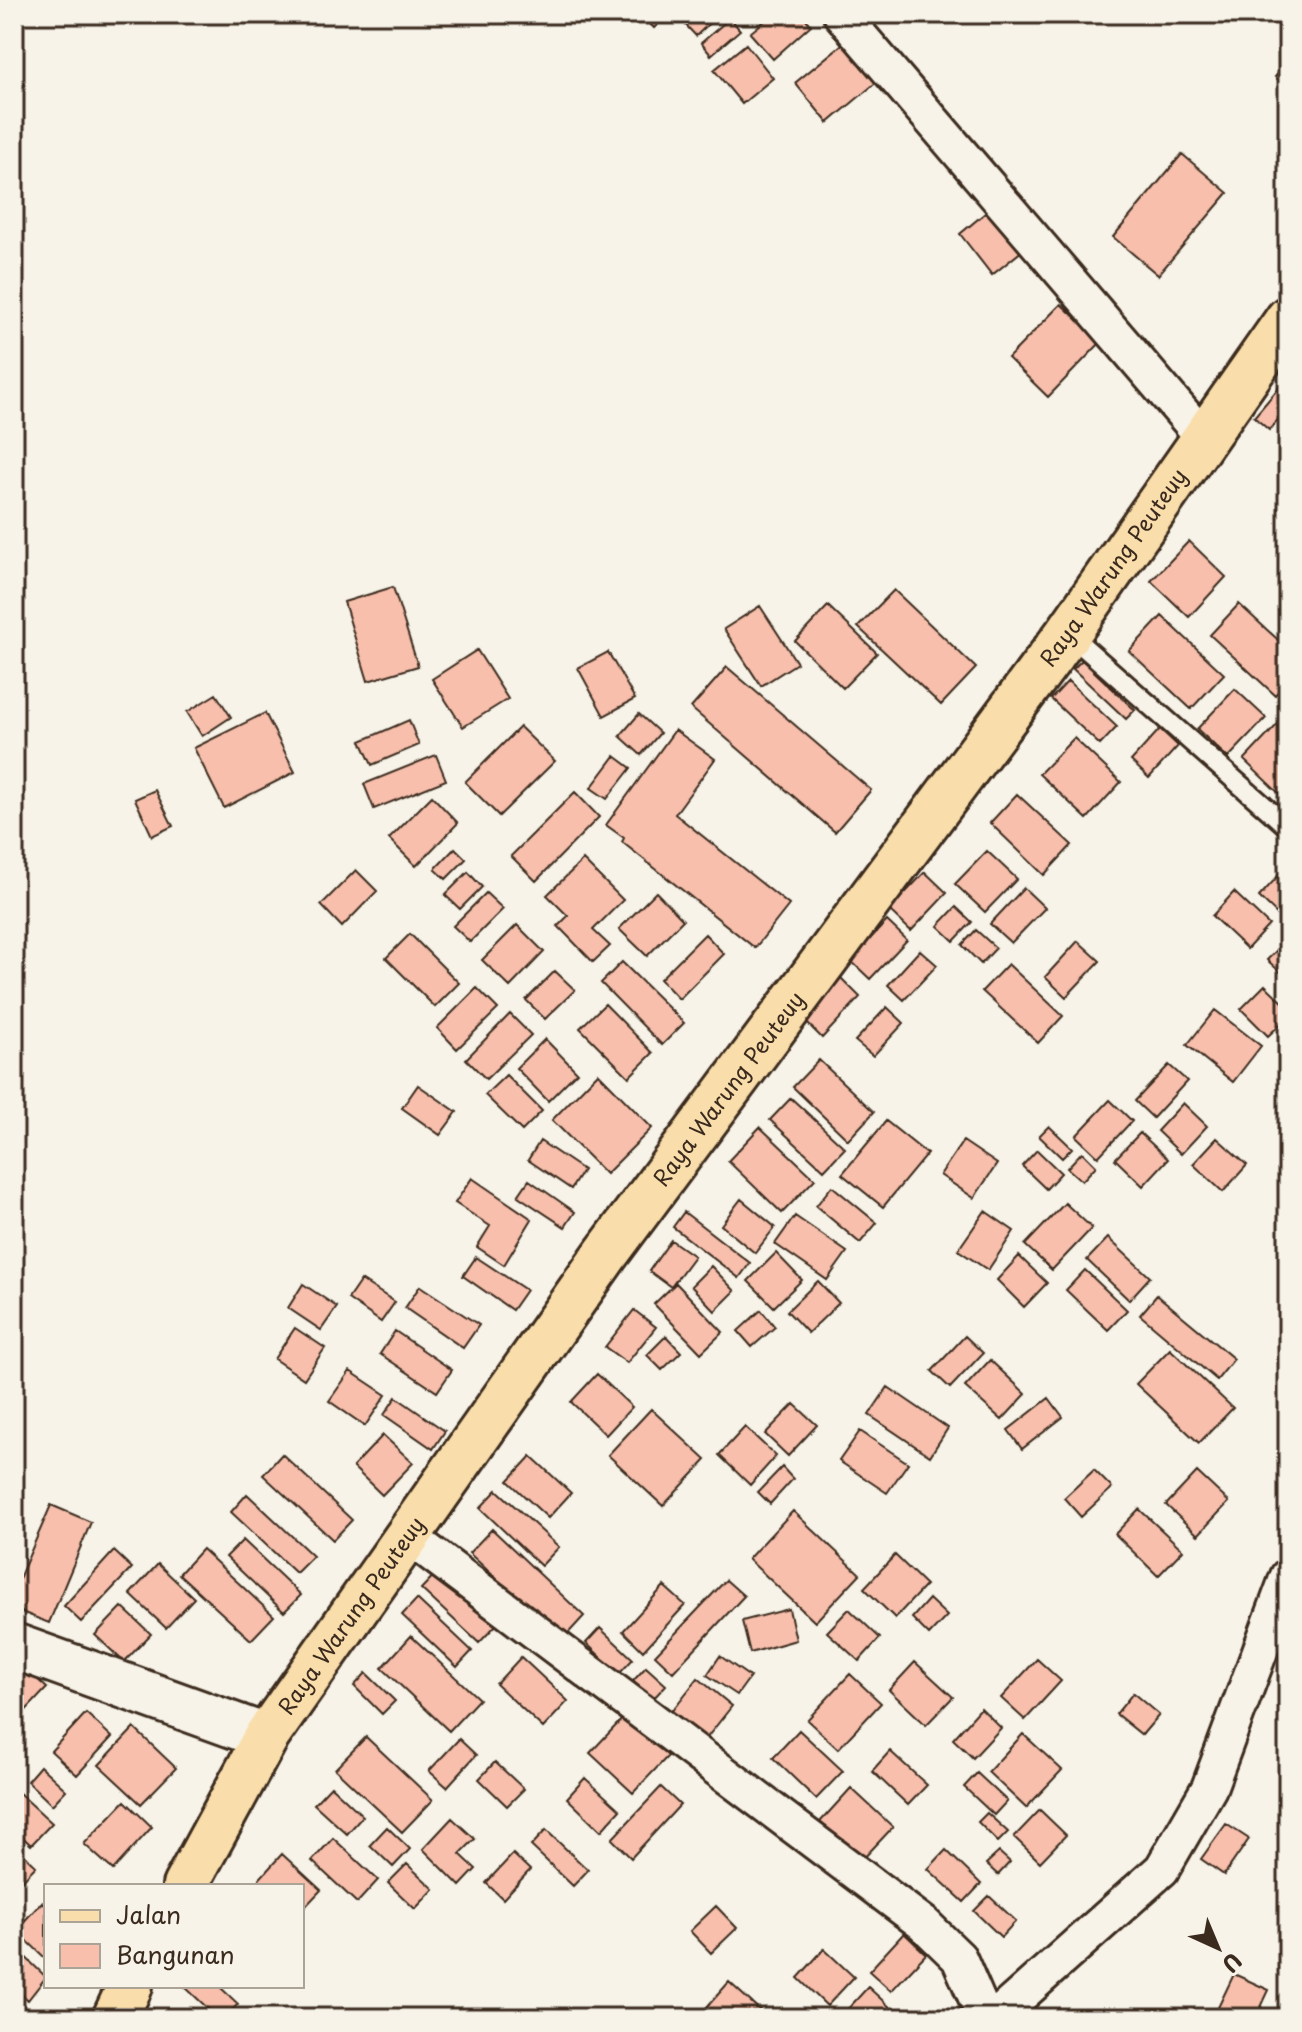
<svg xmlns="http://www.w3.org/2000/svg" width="1302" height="2032" font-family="'Playpen Sans',sans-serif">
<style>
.building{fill:#f7bfac;stroke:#3b2a1e;stroke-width:2}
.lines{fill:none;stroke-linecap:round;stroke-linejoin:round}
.lane-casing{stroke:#3b2a1e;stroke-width:24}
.street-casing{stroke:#3b2a1e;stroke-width:40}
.secondary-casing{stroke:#3b2a1e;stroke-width:50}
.primary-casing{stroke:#3b2a1e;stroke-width:50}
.lane{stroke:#f7f3e8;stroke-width:18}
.street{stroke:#f7f3e8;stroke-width:34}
.secondary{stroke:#f7f3e8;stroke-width:44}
.primary{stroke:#f9deab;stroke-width:44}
.labels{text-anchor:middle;stroke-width:8;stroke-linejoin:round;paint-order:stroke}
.street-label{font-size:22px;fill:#3b2a1e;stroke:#f7f3e8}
</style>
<rect width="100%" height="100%" fill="#f7f3e8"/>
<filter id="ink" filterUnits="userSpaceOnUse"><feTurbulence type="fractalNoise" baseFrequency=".0125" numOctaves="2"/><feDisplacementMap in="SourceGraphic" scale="16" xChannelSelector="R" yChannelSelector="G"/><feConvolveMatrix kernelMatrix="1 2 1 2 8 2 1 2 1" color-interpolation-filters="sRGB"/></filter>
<g filter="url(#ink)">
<path class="building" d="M640 14H669L654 28Z
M689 14H719L696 36 682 21Z
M773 14H802L811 25 773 59 750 33Z
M730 18 740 30 711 55 701 43Z
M845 42 878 81 828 123 795 83Z
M746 44 773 78 742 104 714 70Z
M1288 63V88L1275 77Z
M1182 154 1228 193 1158 275 1113 237Z
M990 209 1023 250 992 275 960 234Z
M1061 304 1101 342 1048 397 1008 358Z
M1287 378 1288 408 1269 430 1254 417Z
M1189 541 1226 577 1189 617 1151 581Z
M393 587 418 666 368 681 344 602Z
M894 590 976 668 941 705 858 627Z
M1239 604 1288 649V681L1275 695 1210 635Z
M760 606 797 663 761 686 724 629Z
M828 606 877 653 843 688 795 641Z
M1162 616 1224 674 1191 709 1129 651Z
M477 650 508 699 463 727 432 679Z
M608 652 635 699 604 716 578 668Z
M1082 660 1135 710 1126 719 1073 669Z
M727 667 871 790 835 832 691 708Z
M1068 681 1117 727 1100 745 1051 699Z
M1235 689 1266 718 1228 758 1197 729Z
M216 694 231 717 202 736 187 712Z
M265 713 295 772 224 808 194 748Z
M639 714 660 733 641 755 620 736Z
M409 720 419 745 372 765 361 741Z
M1277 725 1288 736V802L1244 760Z
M520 727 555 761 499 816 465 782Z
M1160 729 1178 746 1149 778 1131 761Z
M675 730 715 759 675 814 789 905 755 948 622 842 624 838 606 825Z
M1074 738 1121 782 1087 819 1039 774Z
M436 755 446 780 374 809 364 784Z
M615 756 631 768 607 799 591 788Z
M155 790 173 826 152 836 135 799Z
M575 792 599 817 536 881 511 856Z
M1017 794 1072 845 1044 875 990 823Z
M432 796 458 823 416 866 389 839Z
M455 848 466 859 446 879 435 869Z
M987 851 1017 879 985 912 955 884Z
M583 860 623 900 593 930 610 946 593 962 558 926 568 916 547 895Z
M1288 865V925L1259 897Z
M356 870 377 891 342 927 321 905Z
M468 872 482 887 460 909 445 895Z
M925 872 947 893 911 931 889 910Z
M1024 888 1045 908 1011 943 990 924Z
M656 892 683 920 647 956 619 929Z
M1234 892 1269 925 1247 949 1212 916Z
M486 893 503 909 470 942 453 926Z
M956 907 972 922 954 941 938 926Z
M887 921 907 940 870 979 850 960Z
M517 925 544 952 510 987 482 960Z
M976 930 996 948 981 964 962 945Z
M410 934 459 983 435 1007 386 958Z
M705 934 724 954 679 999 660 979Z
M1078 941 1100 961 1066 997 1045 977Z
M1285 942 1288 944V979L1267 960Z
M920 950 937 965 904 1000 888 985Z
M622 962 684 1023 662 1045 601 983Z
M1008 964 1063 1016 1038 1043 982 991Z
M555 971 575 990 545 1019 526 1000Z
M839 976 860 997 822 1038 801 1017Z
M1265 985 1288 1007V1017L1268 1036 1241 1009Z
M477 988 498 1009 457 1049 437 1028Z
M605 1004 653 1053 629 1077 580 1028Z
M887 1007 904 1023 873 1056 855 1041Z
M1215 1010 1261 1046 1233 1082 1187 1045Z
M510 1014 531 1035 486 1079 466 1059Z
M545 1039 577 1072 548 1101 516 1068Z
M819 1060 874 1112 848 1140 793 1087Z
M1169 1065 1187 1081 1153 1118 1135 1101Z
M598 1073 652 1128 606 1174 552 1120Z
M506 1075 542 1111 522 1131 485 1095Z
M418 1085 457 1112 440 1135 402 1108Z
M791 1098 845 1148 824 1170 770 1120Z
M1110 1100 1132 1121 1098 1157 1076 1136Z
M1183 1103 1207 1126 1181 1154 1157 1131Z
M886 1121 927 1154 883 1207 842 1174Z
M1049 1126 1072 1148 1062 1158 1039 1136Z
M760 1127 815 1179 782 1213 728 1161Z
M1140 1133 1168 1159 1143 1186 1115 1159Z
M1217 1138 1247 1165 1223 1192 1193 1164Z
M540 1141 583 1170 571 1189 528 1160Z
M963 1141 997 1164 974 1198 940 1175Z
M1037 1150 1061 1173 1046 1189 1022 1166Z
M1082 1152 1096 1166 1082 1181 1067 1168Z
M472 1178 532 1219 504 1265 477 1247 490 1226 455 1203Z
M529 1180 575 1212 565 1227 518 1196Z
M832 1186 877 1223 860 1243 816 1206Z
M741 1199 775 1227 755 1253 721 1225Z
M1065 1203 1092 1228 1052 1270 1025 1245Z
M985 1211 1014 1231 988 1270 958 1250Z
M684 1212 750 1263 739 1278 673 1227Z
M795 1216 847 1252 827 1280 775 1244Z
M1108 1238 1150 1277 1129 1300 1087 1260Z
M671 1240 694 1256 671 1287 649 1271Z
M776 1253 802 1280 774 1307 748 1281Z
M1019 1256 1047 1283 1024 1307 997 1280Z
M476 1257 526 1290 512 1310 463 1276Z
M711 1266 735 1291 715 1311 691 1286Z
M1085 1270 1127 1310 1108 1330 1066 1290Z
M361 1280 395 1302 381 1322 348 1299Z
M818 1281 839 1303 808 1333 787 1311Z
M676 1283 723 1332 701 1353 654 1304Z
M303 1284 337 1307 321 1330 288 1308Z
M420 1286 479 1325 463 1348 405 1308Z
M1157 1295 1234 1359 1217 1380 1140 1315Z
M634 1310 656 1327 627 1363 605 1347Z
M761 1310 775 1327 752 1347 738 1331Z
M295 1328 325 1348 304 1379 274 1359Z
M395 1331 452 1370 437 1392 380 1354Z
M666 1336 681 1352 662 1370 647 1355Z
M965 1336 983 1353 950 1388 932 1371Z
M1170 1349 1233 1408 1199 1443 1136 1384Z
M990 1360 1026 1394 1002 1420 965 1387Z
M350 1371 386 1395 365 1426 329 1401Z
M597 1374 632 1407 606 1435 571 1402Z
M888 1387 948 1428 930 1456 869 1415Z
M396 1397 445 1431 433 1449 384 1415Z
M1049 1398 1063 1417 1022 1449 1008 1430Z
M794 1404 817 1425 788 1456 765 1434Z
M651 1409 706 1460 663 1506 608 1455Z
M745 1427 776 1456 750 1485 719 1455Z
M860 1431 908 1463 887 1493 839 1461Z
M383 1435 413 1463 382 1495 353 1467Z
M282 1454 352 1520 333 1540 263 1475Z
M531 1456 571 1493 548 1518 508 1481Z
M782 1467 793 1479 770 1504 758 1492Z
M1094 1470 1112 1488 1081 1517 1064 1498Z
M1197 1472 1229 1502 1198 1535 1166 1505Z
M497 1490 559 1547 541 1566 480 1508Z
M247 1494 313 1556 296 1573 231 1512Z
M51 1505 91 1522 49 1623 14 1609V1590Z
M1139 1509 1183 1550 1158 1576 1115 1534Z
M793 1511 860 1574 815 1622 748 1559Z
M492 1529 584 1616 562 1640 469 1553Z
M243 1540 301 1595 284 1612 226 1557Z
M202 1549 274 1616 251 1640 179 1574Z
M114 1551 132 1568 81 1622 64 1606Z
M895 1555 926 1585 895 1618 864 1588Z
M158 1564 194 1598 166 1628 130 1594Z
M439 1570 497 1624 479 1643 421 1589Z
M726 1580 744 1596 673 1672 655 1655Z
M664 1586 685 1605 643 1651 623 1631Z
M417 1599 472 1651 457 1667 402 1615Z
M929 1599 947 1616 929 1635 912 1618Z
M122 1607 151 1634 124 1662 95 1635Z
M789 1609 796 1640 750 1653 742 1621Z
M849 1609 880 1638 859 1661 827 1632Z
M600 1628 633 1659 619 1674 586 1643Z
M411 1636 479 1699 449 1731 382 1668Z
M720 1656 750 1677 737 1695 707 1675Z
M521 1657 568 1701 543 1728 496 1684Z
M1037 1659 1061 1681 1025 1720 1001 1698Z
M915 1662 953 1697 926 1725 889 1690Z
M646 1667 666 1685 652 1700 633 1681Z
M27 1670 47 1688 14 1723V1684Z
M366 1673 395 1701 382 1714 354 1686Z
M850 1674 881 1703 838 1749 807 1720Z
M698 1678 732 1706 705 1740 671 1712Z
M1133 1693 1159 1715 1142 1735 1116 1714Z
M981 1708 1001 1728 973 1758 953 1739Z
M86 1713 112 1737 77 1775 51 1751Z
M626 1715 668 1756 633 1793 590 1753Z
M134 1728 176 1768 141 1804 99 1765Z
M799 1730 843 1771 816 1799 773 1758Z
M1023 1734 1062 1770 1026 1808 988 1772Z
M366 1737 433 1800 402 1832 335 1769Z
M459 1739 476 1755 447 1787 429 1771Z
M890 1751 927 1785 908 1805 872 1771Z
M495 1762 524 1789 507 1806 479 1779Z
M40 1766 66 1790 52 1805 27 1781Z
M977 1773 1007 1801 994 1815 964 1787Z
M585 1778 620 1810 601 1831 567 1798Z
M331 1786 363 1816 347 1834 314 1804Z
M661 1787 680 1805 631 1858 612 1839Z
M851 1788 893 1827 861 1861 820 1822Z
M18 1792 52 1823 31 1845 14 1829V1796Z
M125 1801 152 1827 113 1870 84 1844Z
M1040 1810 1066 1835 1040 1862 1014 1837Z
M987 1813 1008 1832 998 1842 978 1822Z
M452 1818 475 1839 460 1854 476 1869 460 1886 423 1849Z
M1226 1824 1249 1839 1224 1875 1201 1859Z
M387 1827 410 1849 393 1867 370 1845Z
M546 1830 588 1870 573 1886 531 1846Z
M333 1838 378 1880 357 1903 312 1861Z
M14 1845 36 1866 17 1886 14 1884Z
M946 1850 981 1884 964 1902 928 1869Z
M999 1852 1010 1862 998 1875 986 1864Z
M282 1854 321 1890 302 1910V1886H253Z
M513 1854 530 1870 503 1899 486 1883Z
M407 1864 434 1889 415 1909 388 1883Z
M989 1896 1016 1921 1001 1937 974 1911Z
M42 1902 46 1906V1959L16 1930Z
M716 1906 737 1928 711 1953 690 1931Z
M904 1933 926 1954 891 1991 869 1971Z
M14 1946 46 1977 28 2000 14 1987Z
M824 1949 854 1977 827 2006 798 1978Z
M1234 1974 1269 1990 1256 2018H1213Z
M729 1982 764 2014 761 2018H717L706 2008Z
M184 1986H219L238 2004 225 2018H218Z
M868 1987 893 2010 885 2018H852L845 2012Z"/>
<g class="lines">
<defs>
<path id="lane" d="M1068 633 1288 827"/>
<path id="street" d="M841 14 1203 437
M408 1536 924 1924 959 1958 985 2018
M995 2018 1162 1869 1209 1788 1288 1576"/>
<path id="secondary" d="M14 1646 266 1737"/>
<g id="primary">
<path id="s1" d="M185 1886 266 1737 606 1254 1068 633 1288 319"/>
<path d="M115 2018 130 1986"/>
</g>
</defs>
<use href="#lane" class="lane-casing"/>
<use href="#street" class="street-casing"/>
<use href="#secondary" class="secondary-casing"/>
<use href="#primary" class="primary-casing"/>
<use href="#lane" class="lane"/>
<use href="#street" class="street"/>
<use href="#secondary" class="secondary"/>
<use href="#primary" class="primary"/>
</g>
</g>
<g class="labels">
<g class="street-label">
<text dy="8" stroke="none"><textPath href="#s1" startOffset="1614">Raya Warung Peuteuy</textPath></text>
<text dy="8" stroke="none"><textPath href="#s1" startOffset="966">Raya Warung Peuteuy</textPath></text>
<text dy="8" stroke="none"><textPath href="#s1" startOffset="318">Raya Warung Peuteuy</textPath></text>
</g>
</g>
<rect width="1302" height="2032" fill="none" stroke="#f7f3e8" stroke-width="48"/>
<rect x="24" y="24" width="1254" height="1984" fill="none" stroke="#3b2a1e" stroke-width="3" filter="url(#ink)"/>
<rect x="44" y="1884" width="260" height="104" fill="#f7f3e8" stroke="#aca397" stroke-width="2"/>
<rect x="60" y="1910" width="40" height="12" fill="#f9deab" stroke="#aca397" stroke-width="2"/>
<text x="116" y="1924" font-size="24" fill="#3b2a1e">Jalan</text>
<rect x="60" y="1944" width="40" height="24" fill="#f7bfac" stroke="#aca397" stroke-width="2"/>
<text x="116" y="1964" font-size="24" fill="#3b2a1e">Bangunan</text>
<g transform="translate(1218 1948) rotate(136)" stroke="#f7f3e8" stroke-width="6" paint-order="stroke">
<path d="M0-6L14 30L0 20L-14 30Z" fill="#3b2a1e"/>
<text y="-12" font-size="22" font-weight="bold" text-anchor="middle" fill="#3b2a1e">U</text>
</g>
</svg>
